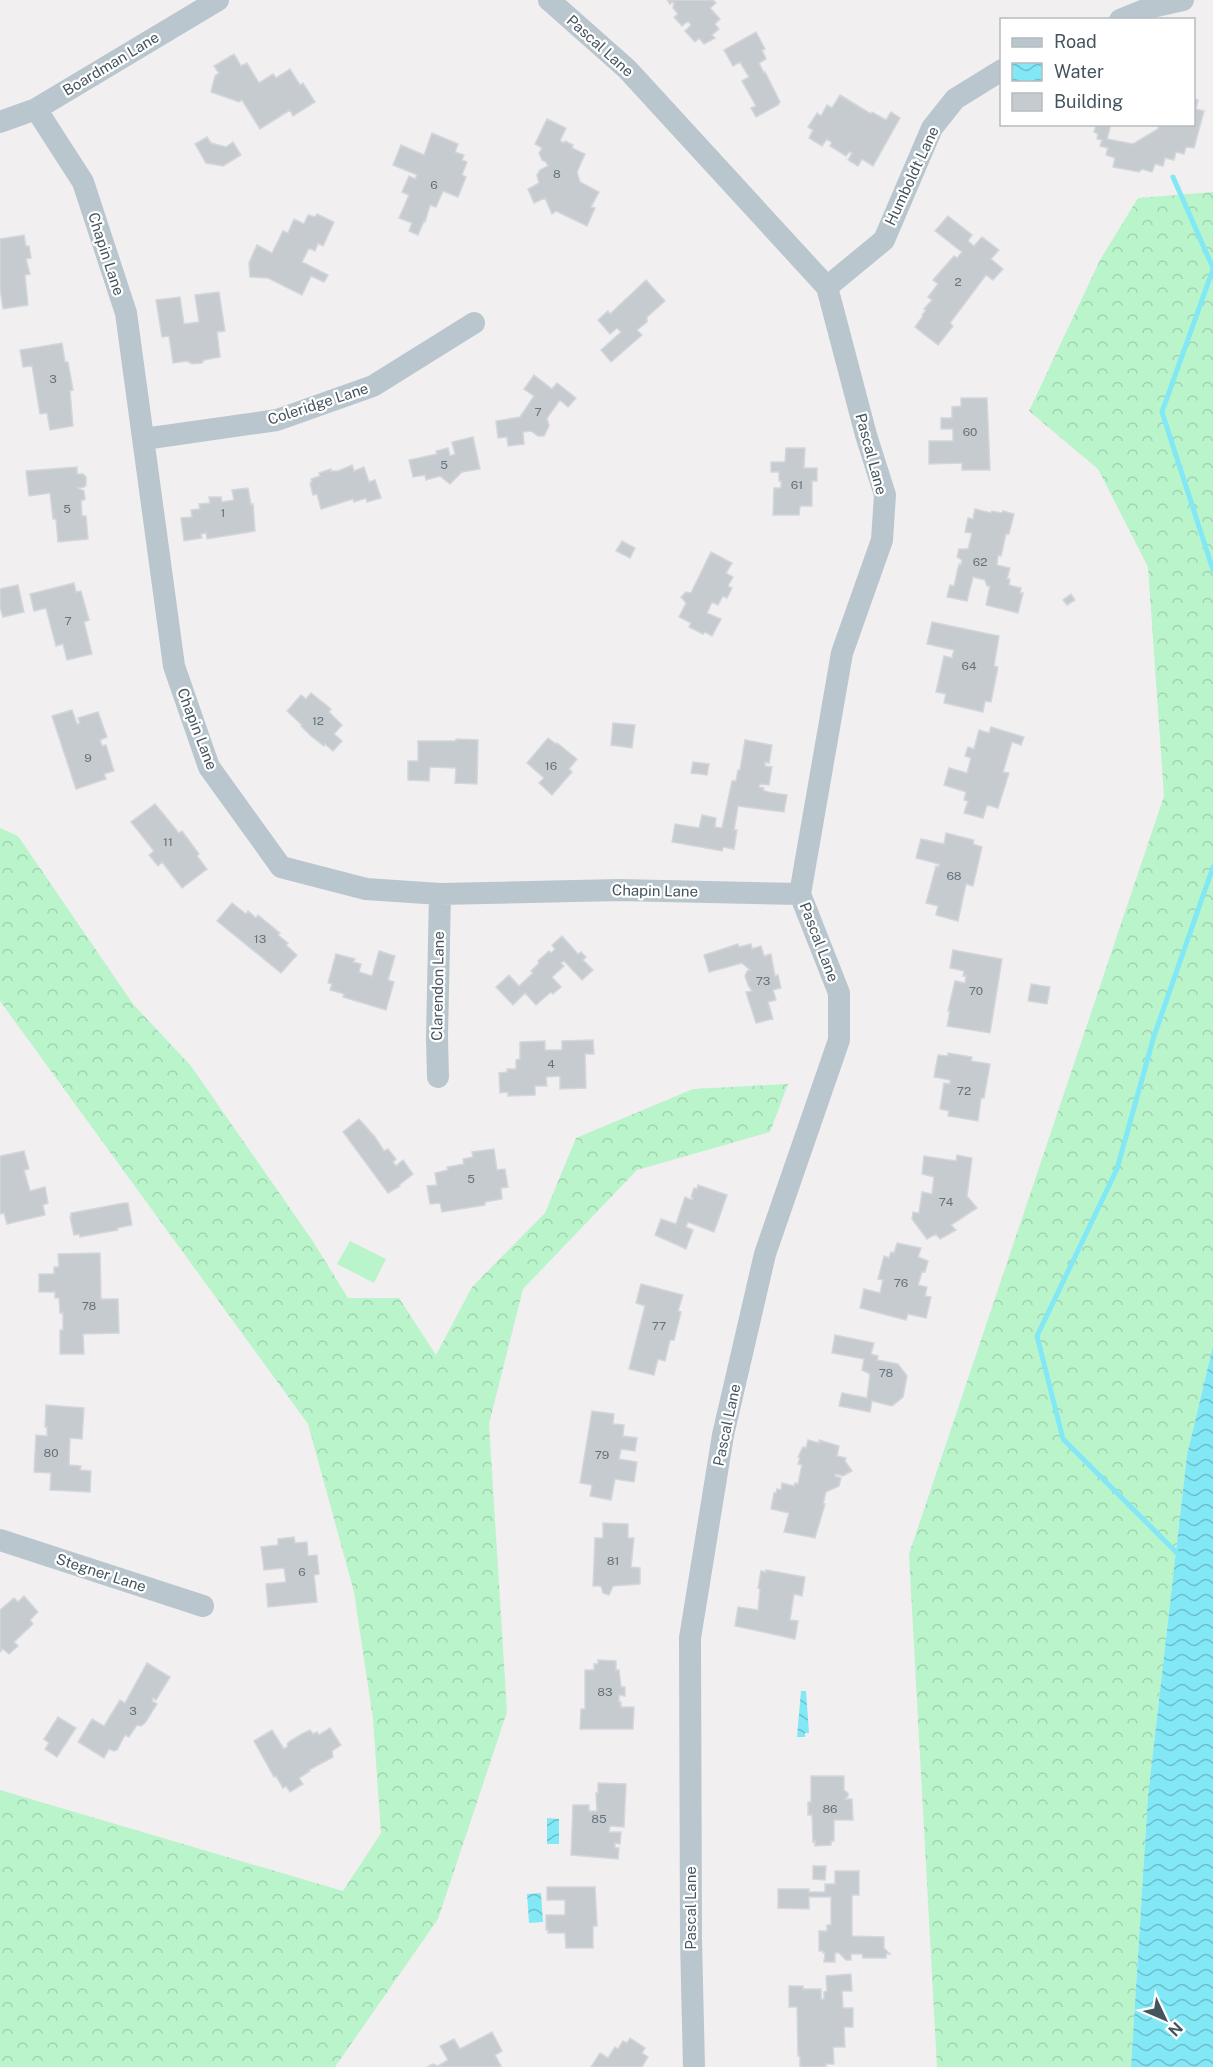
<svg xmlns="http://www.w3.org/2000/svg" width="1213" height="2067" font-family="'Public Sans',sans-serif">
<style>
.grass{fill:#baf4cb}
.forest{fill:url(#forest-crowns)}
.water{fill:url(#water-waves)}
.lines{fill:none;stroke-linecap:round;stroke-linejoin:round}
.stream{stroke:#82e8f5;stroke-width:5}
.building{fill:#c6cbd0;stroke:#d3d6dc;stroke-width:1.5}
.minor{stroke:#b9c6ce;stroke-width:22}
.labels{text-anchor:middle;stroke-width:4.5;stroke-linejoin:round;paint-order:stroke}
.number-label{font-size:12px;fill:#65727b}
.street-label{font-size:15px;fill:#45555f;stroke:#fff}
</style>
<defs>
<pattern id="forest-crowns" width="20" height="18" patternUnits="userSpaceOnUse" patternTransform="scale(1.5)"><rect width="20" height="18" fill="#baf4cb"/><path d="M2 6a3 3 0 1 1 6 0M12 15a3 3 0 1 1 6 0" fill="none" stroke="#a1d3b1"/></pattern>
<pattern id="water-waves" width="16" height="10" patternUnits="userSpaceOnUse" patternTransform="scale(1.5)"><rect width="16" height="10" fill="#82e8f5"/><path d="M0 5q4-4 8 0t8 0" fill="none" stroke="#6cbfca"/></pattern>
</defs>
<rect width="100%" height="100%" fill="#f2eff0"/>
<path class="grass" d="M350 1241 386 1259 374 1283 337 1264Z"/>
<path class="forest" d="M1213 192V1346L1187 1455 1148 1796 1131 2067H937L909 1554 1164 796 1148 567 1098 469 1029 411 1100 260 1138 198Z
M0 828 18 836 133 1004 191 1066 312 1240 348 1298H399L436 1355 472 1287 545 1213 576 1138 693 1089 788 1084 770 1132 637 1170 523 1289 489 1424 507 1712 438 1919 335 2067H0V1790L343 1891 381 1833 373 1719 354 1592 308 1424 0 1001Z"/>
<path class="water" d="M1213 1346V2067H1131L1148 1796 1187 1455Z
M801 1691H806L809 1733H805V1737H797Z
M547 1818 559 1819V1844H547Z
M541 1893 543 1922 529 1923 527 1894Z"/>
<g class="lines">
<path class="stream" d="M1173 177 1213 268
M1213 269 1162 412 1213 570
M1179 1555 1063 1439 1037 1336 1117 1169 1154 1036 1213 867"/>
</g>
<path class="building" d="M667 0H713L716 3 710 8 720 19 715 24 719 29 712 35 715 38 704 44 699 38 695 42 685 31 691 25 688 21 682 26 674 17 678 14 673 8 674 3 672 2 670 4Z
M756 32 765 49 762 50 766 59 759 63 764 73 765 72 780 102 778 105 756 117 751 108 756 106 742 81 749 77 740 62 733 66 724 50Z
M234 54 241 66 247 63 259 83 273 74 276 78 290 69 300 85 303 83 315 102 293 116 290 110 260 129 242 100 239 102 211 92 215 76 219 73 214 66Z
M840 95 871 114 872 112 886 120 891 112 900 118 873 166 862 159 858 166 848 160 852 153 849 152 846 156 830 146 832 143 827 139 822 146 809 138 813 130 808 127 817 113 821 116 827 105 832 108Z
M1194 99 1198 100 1196 109 1204 111 1194 148 1186 147 1184 154 1176 152 1174 160 1165 158 1163 166 1155 164 1152 172 1142 169 1139 172 1113 167 1115 158 1106 155 1108 148 1100 146 1102 140 1097 139 1098 134 1094 132 1096 125 1111 124 1107 139 1133 144 1158 129 1159 124H1194Z
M547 119 566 128 560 141 564 143 565 141 573 145 572 148 585 154 577 172 580 182 599 192 591 207 595 208 587 226 556 211 552 214 545 198 534 203 528 189 539 183 537 175 540 170 548 166 546 162 542 160 539 153 542 148 535 144Z
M432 133 458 144 455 152 464 155 462 160 467 162 462 175 466 177 458 197 443 191 436 207 430 205 425 222 424 221 418 235 409 231 412 223 399 218 409 195 402 192 409 176 415 179 417 175 393 165 401 145 424 155Z
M207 137 211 143 226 147 233 142 241 155 223 166 206 163 195 144Z
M317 214 334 222 323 246 318 243 315 251 309 248 302 262 328 275 324 282 311 276 302 295 268 278 250 277 249 263 257 245 272 253 283 231 288 233 294 219 304 224 308 215 315 217Z
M948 216 972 235 968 241 974 246 982 237 999 250 991 259 1003 269 993 280 986 275 950 323 953 326 938 345 915 327 923 316 922 315 926 310 924 309 932 300 928 297 938 284 933 280 954 256 957 258 962 252 935 231Z
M24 235 26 246H29L31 258 26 259 30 274 25 275 28 305 3 309 0 287V239Z
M646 280 665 301 647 317V322L637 330 642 335 611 362 601 350 621 332 617 328 610 334 598 320 608 311 610 314Z
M219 292 225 331 217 332 220 357 204 360 202 363 192 364 187 361 173 363 169 336 162 337 156 300 180 297 184 324 199 322 195 295Z
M62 343 65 362H68L73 390 70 391 73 426 50 430 47 413 40 414 32 366 23 367 20 350Z
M534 375 552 389 557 383 576 398 568 407 560 400 547 418 549 426 544 436H538L531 431 523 432 524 444 508 446 507 437 498 438 496 421 520 417 534 396 524 389Z
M961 398H987L990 470H962V463L929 464V441H953V429H941V418H952V407L961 406Z
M473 437 480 469 462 472 450 484 440 476 426 480 425 475 413 477 409 460 437 454 436 451 448 448 450 456 455 454 452 442Z
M786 448H805L804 468H817V481H812V506H800L799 515H773L774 488H781V481H779V472H771V462H785Z
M352 465 354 471 364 467 369 482 375 480 381 498 367 502 366 498 354 502 353 499 321 509 317 494 313 495 310 483 312 482 311 479 320 476 319 473 331 469V471H338Z
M77 467V474H83L86 477V485L84 487 78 488 84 491 85 499 81 501 82 516H86L88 539 58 542 56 519H53L50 493 29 496 26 471Z
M248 488 251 505 253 504 255 531 207 539 206 533 201 534 202 538 184 541 181 518 192 517 191 510 200 509 199 504 210 503 209 497H221L222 502 234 500 232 490Z
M975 509 991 513 992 511 1002 513 1003 511 1014 514 1009 534H1006L1001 556 998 555 997 565 1010 568 1007 579H1010L1009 585 1021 588 1020 593H1023L1018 613 986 605 990 586H987L985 580 973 577 967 601 947 597 950 585 954 586 959 564 961 565 962 560 957 557 959 549H968L972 533 965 532 968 518 973 519Z
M622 541 635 548 630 558 616 551Z
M711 552 732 563 726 573 733 577 728 586 732 588 727 598 723 596 718 605 712 602 707 613 721 619 712 636 705 632 703 634 689 627 691 623 679 617 686 603 681 597 686 592 691 593Z
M74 583 76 592 81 591 89 620 84 622 92 654 67 660 63 644 56 646 46 608 34 611 30 594Z
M18 585 24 612 3 617 0 607V589Z
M1071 594 1075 600 1067 605 1063 600Z
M932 622 999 636 994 666 998 667 991 702 985 701 983 712 944 703 946 694 936 692 944 656 952 658 954 650 927 644Z
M311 693 331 709 329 712 342 725 334 734 342 741 333 751 325 744 324 746 311 736 301 726 302 725 287 711 301 695 306 699Z
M72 710 77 724 80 723 78 718 98 712 107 737 100 740 102 746 106 745 114 771 104 774 106 779 76 789 52 716Z
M613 723 635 725 632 748 611 745Z
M991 727 1024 737 1021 745 1012 742 1003 772 1009 773 998 808 987 805 983 818 964 813 968 801 964 800 966 792 944 785 949 768 967 773 971 758 965 756 968 747 974 749 979 730 989 733Z
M548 738 556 744 557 743 577 759 569 769 572 772 552 795 539 783 544 778 527 763Z
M456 739 478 740 477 784 455 783 456 768 430 767 429 781 408 780V761H418V741H456Z
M745 740 772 745 769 763 765 762V766L772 767 769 785 760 784 759 787 764 788 763 790 768 792 787 795 784 812 738 806 734 830H737L734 849 723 847 722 851 672 842 675 824 699 828 702 815 716 818 715 827 722 828 732 781H736L738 770H740Z
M693 762 709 764 707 775 691 773Z
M155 804 179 833 182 831 199 854 197 856 207 869 182 888 162 862 158 866 149 855 154 851 131 822Z
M946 833 974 840 973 844 982 847 973 886 966 884 958 921 936 915 938 906 926 903 936 866 939 867V864L916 858 921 839 944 844Z
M232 903 246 914 248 911 256 918 258 915 280 933 278 935 288 943 286 945 297 955 281 973 217 921Z
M562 936 578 954 581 952 586 957 583 960 593 970 582 980 564 961 561 963 564 966 552 977 561 987 553 994 551 992 536 1005 525 993 513 1005 496 987 509 975 519 986 533 973 531 971 539 963 538 961 549 951 551 953 555 949 552 945Z
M738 944 739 947 751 944 752 949 761 946 764 956 771 954 775 976 778 975 781 988 773 990 776 1000 768 1002 773 1019 756 1023 746 992 752 991 748 985 745 976 747 971 750 970 742 963 709 972 704 955Z
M953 950 1002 959 990 1033 947 1026 950 1011H948L955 981 965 983 966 976H963L964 971 950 968Z
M379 951 395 956 388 980 394 982 386 1010 343 997 344 994 330 990 332 984 328 983 336 954 355 959 353 962 361 964 359 972 372 976Z
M1031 984 1050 987 1047 1004 1028 1001Z
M593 1040 594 1054H585L586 1088 560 1089V1076L546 1077 547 1086H535V1095L508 1096V1092L500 1093 499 1073 507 1072V1069H516V1060L520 1059V1042L545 1041V1050H562V1041Z
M948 1053 972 1057 971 1061 990 1064 984 1098H981L978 1121 948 1116 949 1111 940 1109 944 1083 950 1084V1080L934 1077 938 1055 948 1056Z
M359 1119 375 1137 384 1151 388 1149 396 1159 393 1162 396 1166 403 1160 413 1174 399 1185 400 1186 388 1193 343 1132Z
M494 1149 497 1170 505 1169 508 1187 501 1188 502 1199 485 1202V1205L442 1212 440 1203 430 1204 427 1186 437 1185 435 1173 448 1170 447 1167 464 1164 463 1159 473 1157 472 1152Z
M24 1151 29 1169 24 1170 30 1191 45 1187 48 1203 43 1205 45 1215 7 1224 4 1213 0 1214V1156Z
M957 1155 972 1158 967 1196 977 1208 951 1225 956 1230 940 1239 936 1234 927 1239 912 1219 913 1212 919 1213 922 1192 932 1194 934 1177 922 1174 924 1156 956 1161Z
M698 1185 727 1195 714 1232 688 1222 686 1227 693 1230 686 1249 655 1235 661 1219 676 1224 685 1197 692 1200 693 1198 691 1197 694 1188 697 1189Z
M124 1203H128L132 1225 117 1228 118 1230 80 1237 79 1234 74 1235 70 1217H71V1213Z
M897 1243 921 1248 918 1257 928 1261 925 1272H922L918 1285 927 1287 925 1296 931 1297 926 1318 908 1314 906 1320 860 1308 864 1289 880 1293 883 1280 878 1279 884 1256 889 1258 891 1252 894 1253Z
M100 1253 101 1299H118L119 1333 83 1334 84 1354H60V1330H63V1312L60 1313 59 1298H55V1292H39V1274H54V1267H59L58 1254Z
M641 1284 683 1295 678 1311 681 1312 674 1340H670L665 1361 658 1359 654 1375 629 1369 645 1306 636 1303Z
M835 1335 874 1343 871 1354 878 1356 877 1360 898 1364 907 1376 903 1397 892 1406 872 1401 870 1412 839 1406 842 1393 867 1398 870 1374 862 1370 864 1359 832 1353Z
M46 1405 84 1408 82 1439 70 1438 69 1465 81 1466 80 1470 91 1471 90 1492 50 1490 51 1473 34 1472 36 1435 47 1436V1427H45Z
M592 1411 614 1414 613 1424 624 1425 623 1436 637 1438 635 1451 621 1449 619 1459 637 1462 634 1482 615 1479 611 1500 590 1496 592 1485 580 1483Z
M808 1440 819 1443V1440L839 1446 837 1456 846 1458 845 1461 852 1471 843 1476 836 1474 835 1476 841 1478 839 1486 826 1492 823 1504H825L815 1538 784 1532 789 1513 771 1509 774 1493H776L777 1489 781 1490 782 1483 794 1486 795 1483 798 1484 802 1465 798 1464 800 1458 798 1457 803 1447 806 1448Z
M603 1523 628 1524V1538H634L631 1567 640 1568V1584L613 1586 609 1595 603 1593 601 1586H593L595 1538H603Z
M294 1537 295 1543 307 1542 308 1556 317 1555 319 1574 314 1575 317 1602 268 1607 266 1584 286 1582 284 1568 264 1570 261 1547 278 1545V1539Z
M766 1570 805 1577 802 1596 794 1594 790 1620 798 1621 795 1639 735 1626 738 1607 758 1610 760 1589 758 1588 761 1571 766 1572Z
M24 1596 38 1612 30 1620 33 1624 14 1642 18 1646 9 1654 3 1649 0 1652V1610L14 1598 18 1602Z
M598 1660 616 1661V1670H619L621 1687H625V1696L619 1695V1702H621V1707H634L633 1729H580L581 1709H585V1670H594V1664H598Z
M147 1663 170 1677 156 1700 153 1698 152 1701 157 1704 145 1723 141 1726 137 1725 129 1737 125 1735 117 1750 114 1751 109 1749 104 1758 78 1742 92 1719 104 1726 120 1700 125 1703Z
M58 1717 76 1728 57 1757 45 1749 49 1743 44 1739Z
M330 1728 341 1745 332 1751 333 1757 309 1770 310 1771 299 1778 303 1784 290 1792 286 1786 283 1788 276 1776 274 1777 254 1741 272 1730 284 1749 288 1746 287 1744 290 1741 302 1734 310 1730 313 1734 317 1732 319 1735Z
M811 1776H844V1790L848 1793V1796L845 1799H852L853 1820H834V1841H831V1845L815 1846V1841L813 1842 812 1815H808V1802H811Z
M598 1783 626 1784 624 1827 610 1826 609 1832H621L620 1844 615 1843V1848H619L618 1859 571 1855 573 1805H589V1811H597L596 1793H598Z
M813 1866H826L825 1880 813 1879Z
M835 1871H859V1895H852V1936L884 1937V1948L890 1954H886V1958H863L862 1954H851V1960H846L839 1953H835V1962H824L825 1953H823V1951H819V1931H827V1925H831V1897H809V1909L778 1908V1889H809V1892H825V1884H835Z
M547 1887H595L597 1926H593V1948H566L565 1933H548V1930H546V1915H565V1900H547Z
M851 1974 852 1991H842L843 2008H853V2027H844L845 2047H833L834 2064H826V2067H800V2056H798L797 2007H789V1986H803V1989H821V1999H824V1992L827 1991 826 1976Z
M492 2032 502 2051 495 2055 501 2066 499 2067H427L433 2064 438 2066 448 2060 440 2046 454 2039 460 2049Z
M630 2038 645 2048 642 2053 648 2057 642 2067H591L600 2053 608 2058 615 2047 618 2049 623 2041 627 2043Z"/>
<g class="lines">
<path class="minor" d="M549 0 627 69 827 287 866 435 885 495 882 540 842 653 800 894 839 993V1040L765 1254 723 1435 690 1638 691 1940 694 2067
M1120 20 1152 7 1183 0
M36 109 83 182 126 313 174 666 209 767 281 867 366 889 440 894 619 890 800 894
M0 122 36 109 218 0
M827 287 884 240 932 128 955 99 1002 70
M144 439 277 420 373 386 474 323
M438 1077 437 1038 440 894
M0 1540 203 1606"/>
</g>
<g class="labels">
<g class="number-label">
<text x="557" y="178">8</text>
<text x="434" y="189">6</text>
<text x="958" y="286">2</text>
<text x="53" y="383">3</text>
<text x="538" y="416">7</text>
<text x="970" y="436">60</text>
<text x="444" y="469">5</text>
<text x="797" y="489">61</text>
<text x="67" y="513">5</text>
<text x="223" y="517">1</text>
<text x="980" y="566">62</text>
<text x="68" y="625">7</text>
<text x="969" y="670">64</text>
<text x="318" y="725">12</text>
<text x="88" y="762">9</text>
<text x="551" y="770">16</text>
<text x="168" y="846">11</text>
<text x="954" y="880">68</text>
<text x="260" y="943">13</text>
<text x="763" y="985">73</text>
<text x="976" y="995">70</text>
<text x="551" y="1068">4</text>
<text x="964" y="1095">72</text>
<text x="471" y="1183">5</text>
<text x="946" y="1206">74</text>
<text x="901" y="1287">76</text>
<text x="89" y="1310">78</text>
<text x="659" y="1330">77</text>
<text x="886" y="1377">78</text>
<text x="51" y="1457">80</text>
<text x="602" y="1459">79</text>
<text x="613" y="1565">81</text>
<text x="302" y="1576">6</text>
<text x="605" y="1696">83</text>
<text x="133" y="1715">3</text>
<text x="830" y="1813">86</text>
<text x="599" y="1823">85</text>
</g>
<g class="street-label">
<text transform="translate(600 46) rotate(42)" y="5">Pascal Lane</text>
<text transform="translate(111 64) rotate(-31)" y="5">Boardman Lane</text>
<text transform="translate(912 176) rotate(-65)" y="5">Humboldt Lane</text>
<text transform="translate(106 254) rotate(72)" y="5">Chapin Lane</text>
<text transform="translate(318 404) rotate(-18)" y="5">Coleridge Lane</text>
<text transform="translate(871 454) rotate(75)" y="5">Pascal Lane</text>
<text transform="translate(197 729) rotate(69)" y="5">Chapin Lane</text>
<text transform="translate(655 891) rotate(1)" y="5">Chapin Lane</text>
<text transform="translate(819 942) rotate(69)" y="5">Pascal Lane</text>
<text transform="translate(438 986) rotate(-89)" y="5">Clarendon Lane</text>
<text transform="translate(727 1425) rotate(-78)" y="5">Pascal Lane</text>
<text transform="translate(101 1573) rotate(18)" y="5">Stegner Lane</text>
<text transform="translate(691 1908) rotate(-90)" y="5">Pascal Lane</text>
</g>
</g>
<rect x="1000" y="18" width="195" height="108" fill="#ffffff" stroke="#b5bbbf" stroke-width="1.5"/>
<rect x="1012" y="38" width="30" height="9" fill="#b9c6ce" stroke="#b5bbbf" stroke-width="1.5"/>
<text x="1054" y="48" font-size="18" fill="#45555f">Road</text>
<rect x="1012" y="63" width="30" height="18" fill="url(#water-waves)" stroke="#b5bbbf" stroke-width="1.5"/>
<text x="1054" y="78" font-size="18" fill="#45555f">Water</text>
<rect x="1012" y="93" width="30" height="18" fill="#c6cbd0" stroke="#b5bbbf" stroke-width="1.5"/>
<text x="1054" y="108" font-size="18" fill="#45555f">Building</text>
<g transform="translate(1165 2019) rotate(134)" stroke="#ffffff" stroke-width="4.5" paint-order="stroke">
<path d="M0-4.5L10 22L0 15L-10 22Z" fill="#45555f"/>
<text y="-9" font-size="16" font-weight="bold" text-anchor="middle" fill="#45555f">N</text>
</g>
</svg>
